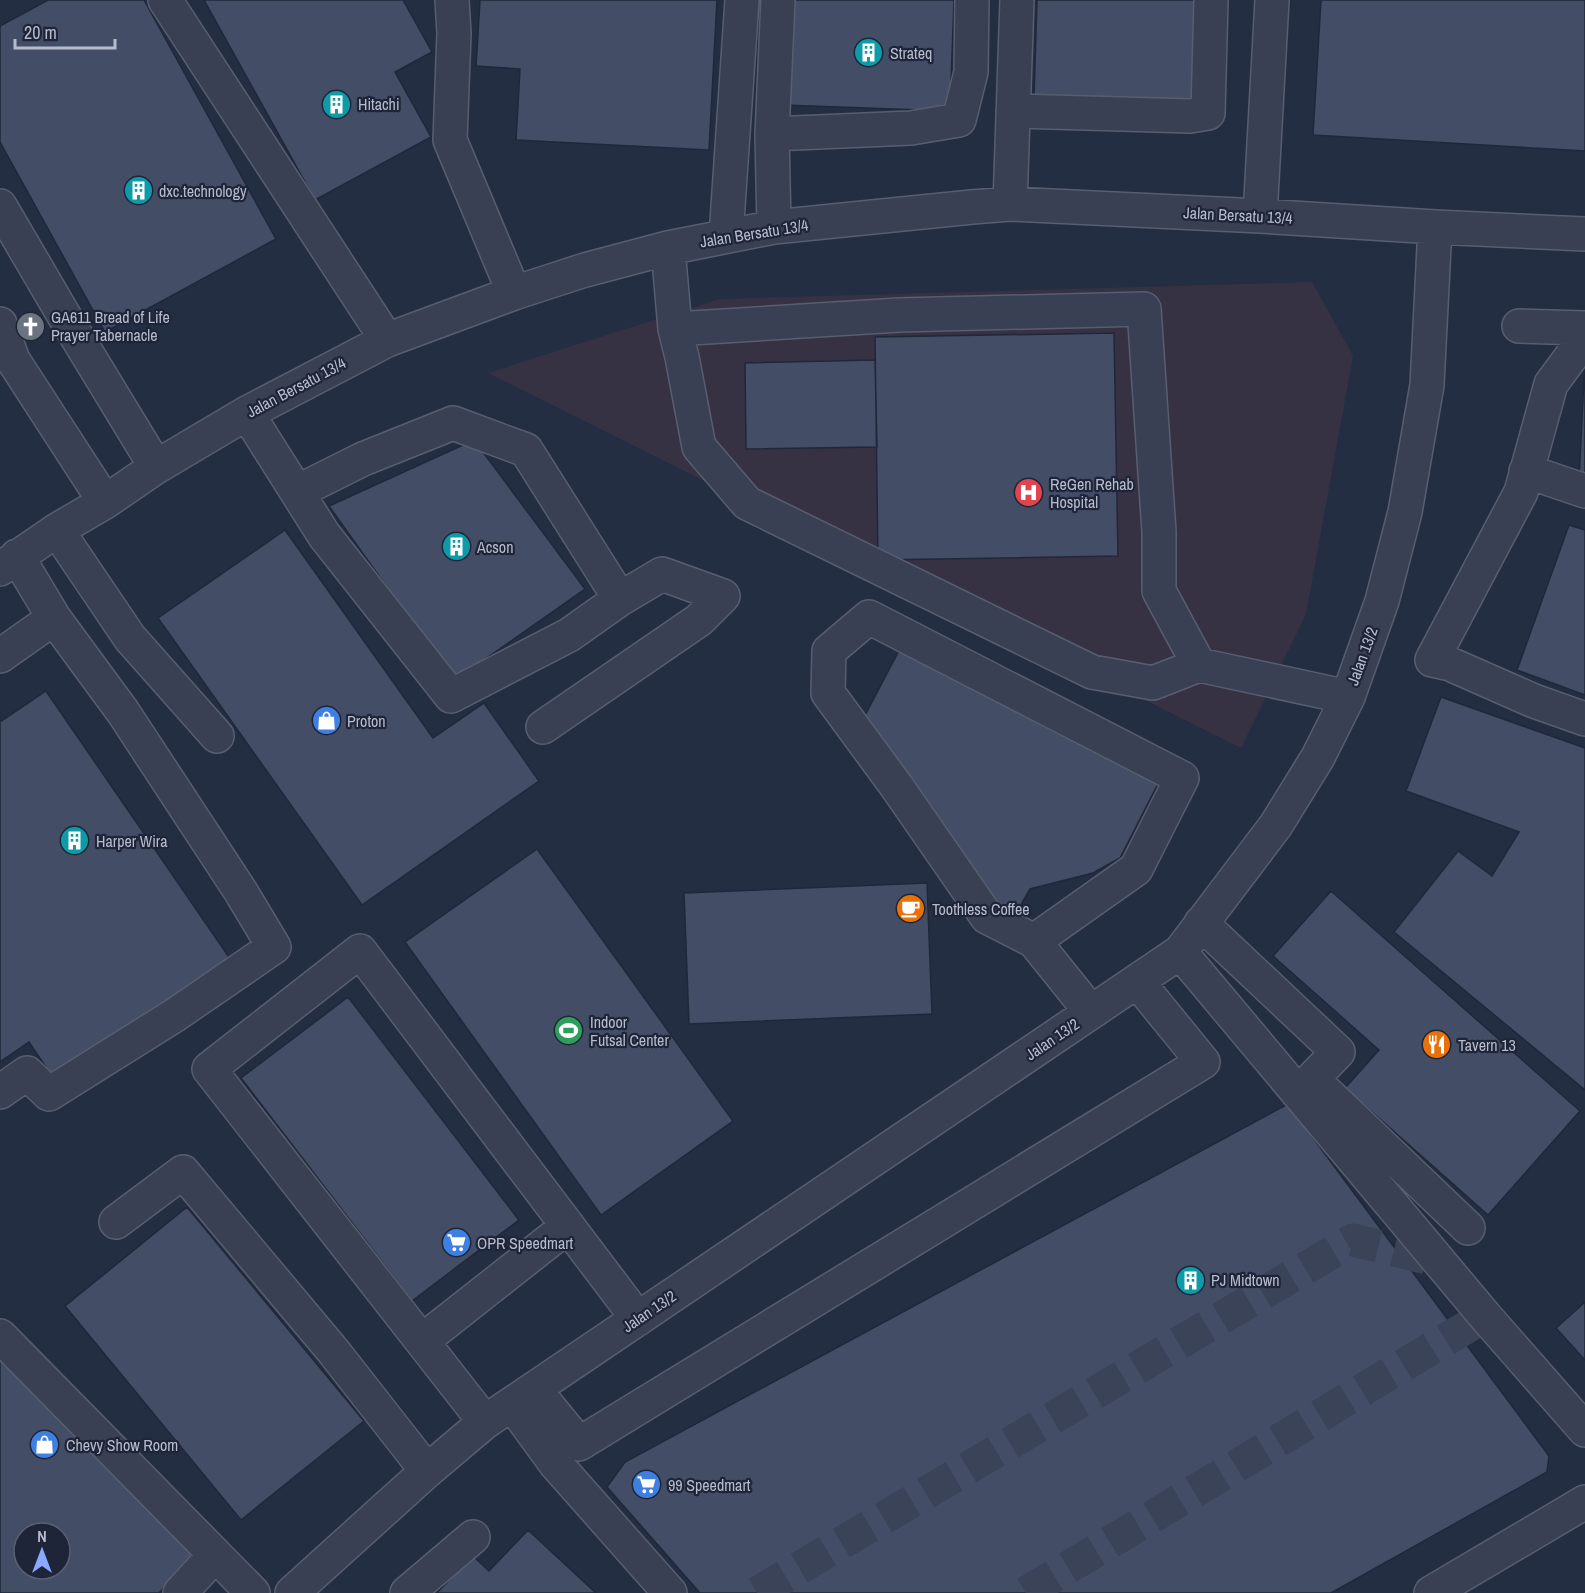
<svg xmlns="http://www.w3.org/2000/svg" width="1585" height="1593" font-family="'Archivo Narrow',sans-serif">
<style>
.medical{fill:#363243}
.building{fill:#434d65;stroke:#20273a;stroke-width:1.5;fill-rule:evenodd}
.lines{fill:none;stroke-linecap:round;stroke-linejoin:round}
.minor-tunnel{stroke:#3a4358;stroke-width:33;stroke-dasharray:33 16;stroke-linecap:butt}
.minor-casing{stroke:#575e70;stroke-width:36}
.minor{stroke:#394053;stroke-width:33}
.labels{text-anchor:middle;stroke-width:4.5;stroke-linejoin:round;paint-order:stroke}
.poi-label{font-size:16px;fill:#b6bccd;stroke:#1e2538;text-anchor:start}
.street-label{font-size:16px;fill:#b6bccd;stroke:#1e2538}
</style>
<rect width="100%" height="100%" fill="#242e43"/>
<path class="medical" d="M1312 282 1353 356 1306 614 1241 748 488 373 720 299Z"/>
<path class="building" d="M48 0H144L276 239 105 332 0 142V26Z
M204 0H403L432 52 395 72 431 137 315 200Z
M480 0H717L709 150 516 140 520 69 476 66Z
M787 0H954L950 111 783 105Z
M1037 0H1198L1194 102 1034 97Z
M1321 0H1585V151L1313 135Z
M1114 333 1118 556 878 560 875 337Z
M1585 357V481H1579Z
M875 360 877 447 746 449 745 363Z
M474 440 585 589 454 681 329 506Z
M1569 525 1585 530V695L1517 670Z
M285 530 433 738 484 703 539 781 362 905 158 618Z
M904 641 1163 774 1120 858 1093 873 1030 889 1015 915 972 888 860 725Z
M46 691 231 960 54 1079 29 1042 0 1062V722Z
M1441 697 1585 748V1090L1394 932 1458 851 1492 876 1519 832 1406 791Z
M537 849 733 1121 601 1215 405 942Z
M927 883 932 1014 689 1024 684 893Z
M1331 891 1580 1111 1488 1215 1345 1088 1379 1050 1273 956Z
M348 997 519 1220 412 1301 241 1078Z
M1288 1104 1549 1456 1547 1472 1331 1593H700L607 1487 625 1462Z
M187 1207 364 1421 241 1520 65 1306Z
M1585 1302V1360L1556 1328Z
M0 1356 199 1550 159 1593H0ZM24 1533H60V1569H24Z
M528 1530 596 1593H437L472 1555 489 1571Z"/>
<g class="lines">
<path class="minor-tunnel" d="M757 1593 1353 1240 1439 1261
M1026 1593 1485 1316"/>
<defs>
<path id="minor" d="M165 0 387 340
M452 0 454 33 450 140 514 293
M1013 111 1190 116 1208 113 1211 0
M772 134 911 128 959 120 971 72 972 0
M1010 204 1017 0
M0 206 66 319 156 467
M1260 216 1272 0
M774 227 772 134 778 0
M726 236 742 0
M668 248 675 329 682 357 699 447 747 503 1092 672 1153 683 1199 665 1159 591V532L1144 309 899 315 675 329
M0 324 13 360 105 502
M1519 326 1585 328
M1585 338 1551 384 1521 492 1432 660 1450 664 1534 701 1585 719
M247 413 324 535 451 696 569 635 620 599 526 450 453 423 363 459 297 492
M1526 471 1585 491
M57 530 130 638 217 736
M0 569 57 530 105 502 156 467 247 413 387 340 514 293 585 270 668 248 774 227 972 207 1010 204 1260 216 1435 227 1585 234
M0 656 54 618
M1199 665 1348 697
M543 727 699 620 723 596 662 574 620 599
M1201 923 1338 1052 1312 1079 1468 1228
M1034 941 1136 869 1182 778 869 617 829 651 828 693 897 787 987 917 1034 941 1091 1012
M1180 952 1485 1316 1585 1430
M0 1092 27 1073 49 1094 175 1015 274 947 241 892 123 712 54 618 17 556
M116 1222 183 1172 334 1352 427 1471
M0 1336 253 1593
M422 1341 568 1226
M534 1389 579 1444 1203 1062 1137 981
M512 1404 555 1463 670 1593
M485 1422 209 1069 360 951 638 1319
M180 1593 215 1555
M292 1593 427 1471 485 1422 1180 952 1276 825 1318 757 1348 697 1382 601 1405 512 1427 385 1435 227
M407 1593 473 1537
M1431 1593 1585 1502"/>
</defs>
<use href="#minor" class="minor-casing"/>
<use href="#minor" class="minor"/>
</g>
<defs>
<symbol id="building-disc" viewBox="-11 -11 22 22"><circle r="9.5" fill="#0f9aa8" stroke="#1e2538"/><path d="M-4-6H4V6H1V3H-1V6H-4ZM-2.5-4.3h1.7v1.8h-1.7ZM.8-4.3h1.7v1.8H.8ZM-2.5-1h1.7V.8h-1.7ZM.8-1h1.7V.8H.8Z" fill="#fff"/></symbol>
<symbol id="church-disc" viewBox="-11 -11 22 22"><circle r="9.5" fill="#6b7280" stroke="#1e2538"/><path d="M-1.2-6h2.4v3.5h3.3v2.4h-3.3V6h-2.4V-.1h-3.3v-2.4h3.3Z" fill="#fff"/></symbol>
<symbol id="hospital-disc" viewBox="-11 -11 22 22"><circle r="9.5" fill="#e0444e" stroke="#1e2538"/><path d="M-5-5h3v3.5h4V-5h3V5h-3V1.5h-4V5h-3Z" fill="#fff"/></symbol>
<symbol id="shop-disc" viewBox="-11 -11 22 22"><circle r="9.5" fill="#3f7fe0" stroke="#1e2538"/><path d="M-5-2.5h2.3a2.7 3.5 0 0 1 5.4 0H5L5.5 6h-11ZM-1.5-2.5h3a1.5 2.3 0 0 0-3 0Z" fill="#fff"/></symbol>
<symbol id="cafe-disc" viewBox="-11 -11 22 22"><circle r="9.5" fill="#e8710a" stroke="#1e2538"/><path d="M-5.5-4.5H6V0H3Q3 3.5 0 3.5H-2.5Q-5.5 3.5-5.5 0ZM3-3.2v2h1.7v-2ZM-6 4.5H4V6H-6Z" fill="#fff"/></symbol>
<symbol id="stadium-disc" viewBox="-11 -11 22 22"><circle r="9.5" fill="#2e9e5b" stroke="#1e2538"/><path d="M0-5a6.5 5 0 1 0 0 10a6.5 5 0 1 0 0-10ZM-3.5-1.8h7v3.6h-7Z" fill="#fff"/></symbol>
<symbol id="restaurant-disc" viewBox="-11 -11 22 22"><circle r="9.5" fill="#e8710a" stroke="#1e2538"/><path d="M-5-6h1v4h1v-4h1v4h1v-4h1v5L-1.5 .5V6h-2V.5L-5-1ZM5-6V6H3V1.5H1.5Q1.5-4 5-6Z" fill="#fff"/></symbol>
<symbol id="supermarket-disc" viewBox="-11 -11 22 22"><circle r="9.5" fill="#3f7fe0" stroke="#1e2538"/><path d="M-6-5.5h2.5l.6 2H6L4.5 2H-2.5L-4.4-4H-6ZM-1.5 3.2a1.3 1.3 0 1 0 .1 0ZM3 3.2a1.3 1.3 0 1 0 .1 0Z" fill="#fff"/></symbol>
</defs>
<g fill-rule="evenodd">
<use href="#building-disc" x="852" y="36" width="33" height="33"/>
<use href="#building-disc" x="320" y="88" width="33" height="33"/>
<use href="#building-disc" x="122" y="174" width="33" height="33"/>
<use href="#church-disc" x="14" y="310" width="33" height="33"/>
<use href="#hospital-disc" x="1012" y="476" width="33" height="33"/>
<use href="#building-disc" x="440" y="530" width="33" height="33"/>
<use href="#shop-disc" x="310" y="704" width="33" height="33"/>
<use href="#building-disc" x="58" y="824" width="33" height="33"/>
<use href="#cafe-disc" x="894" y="892" width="33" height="33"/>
<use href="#stadium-disc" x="552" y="1014" width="33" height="33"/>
<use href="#restaurant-disc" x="1420" y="1028" width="33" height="33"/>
<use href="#supermarket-disc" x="440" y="1226" width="33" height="33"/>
<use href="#building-disc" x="1174" y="1264" width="33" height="33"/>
<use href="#shop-disc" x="28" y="1428" width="33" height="33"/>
<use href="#supermarket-disc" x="630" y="1468" width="33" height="33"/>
</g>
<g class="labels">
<g class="poi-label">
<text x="890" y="59">Strateq</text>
<text x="358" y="110">Hitachi</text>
<text x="159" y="197">dxc.technology</text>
<text x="51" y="323">GA611 Bread of Life<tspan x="51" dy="18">Prayer Tabernacle</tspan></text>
<text x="1050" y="490">ReGen Rehab<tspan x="1050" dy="18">Hospital</tspan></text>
<text x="477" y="553">Acson</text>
<text x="347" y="727">Proton</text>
<text x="96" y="847">Harper Wira</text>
<text x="932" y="915">Toothless Coffee</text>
<text x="590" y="1028">Indoor<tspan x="590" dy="18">Futsal Center</tspan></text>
<text x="1458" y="1051">Tavern 13</text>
<text x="477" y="1249">OPR Speedmart</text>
<text x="1211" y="1286">PJ Midtown</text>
<text x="66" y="1451">Chevy Show Room</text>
<text x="668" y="1491">99 Speedmart</text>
</g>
<g class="street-label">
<text transform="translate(1238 215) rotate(3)" y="6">Jalan Bersatu 13/4</text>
<text transform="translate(754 233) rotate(-9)" y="6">Jalan Bersatu 13/4</text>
<text transform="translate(296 387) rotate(-28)" y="6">Jalan Bersatu 13/4</text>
<text transform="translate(1362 656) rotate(-70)" y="6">Jalan 13/2</text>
<text transform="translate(1052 1039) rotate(-34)" y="6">Jalan 13/2</text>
<text transform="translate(649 1311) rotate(-34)" y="6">Jalan 13/2</text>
</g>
</g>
<g transform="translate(42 1551)"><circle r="28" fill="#1e2538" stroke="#5b6174" stroke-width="1.5"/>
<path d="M0-4.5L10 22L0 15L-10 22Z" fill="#89a8ff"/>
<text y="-9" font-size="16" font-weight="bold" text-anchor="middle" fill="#b6bccd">N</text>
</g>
<path d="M15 39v9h100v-9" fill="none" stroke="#b6bccd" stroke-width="3"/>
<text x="24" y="39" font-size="18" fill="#b6bccd" stroke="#1e2538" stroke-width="4.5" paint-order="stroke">20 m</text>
</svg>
